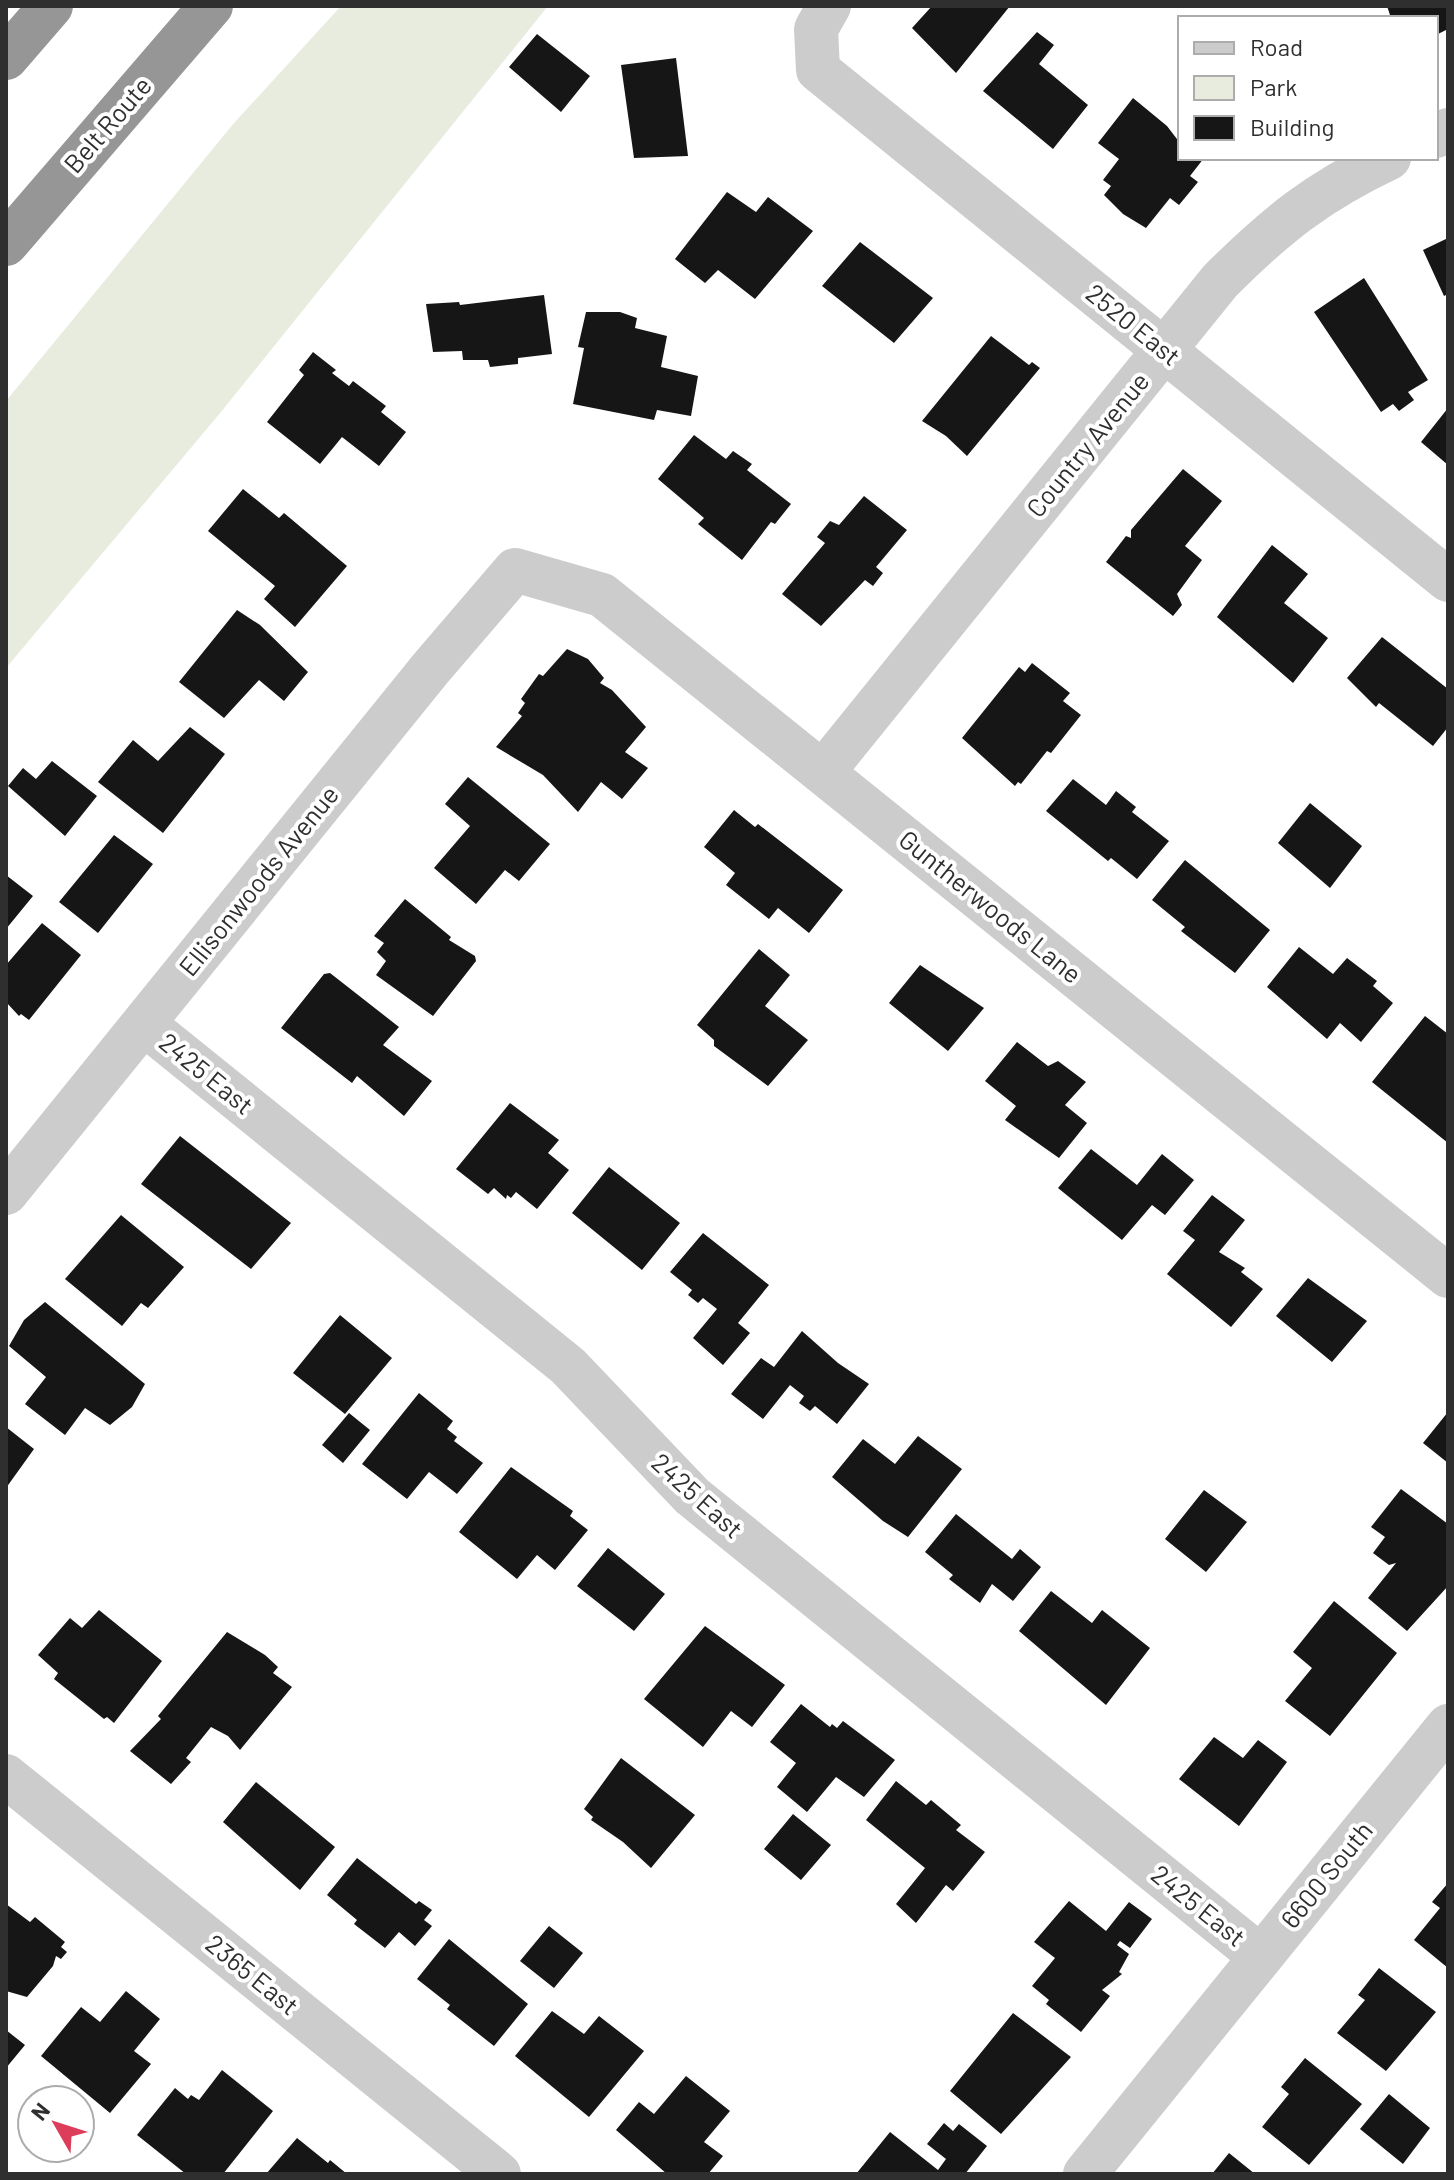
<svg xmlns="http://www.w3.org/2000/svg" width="1454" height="2180" font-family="Barlow,sans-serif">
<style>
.green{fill:#e7ecde}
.building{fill:#161616}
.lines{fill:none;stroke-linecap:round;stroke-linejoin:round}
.street{stroke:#ccc;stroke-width:44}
.highway{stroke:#969696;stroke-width:44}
.labels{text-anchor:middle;stroke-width:8;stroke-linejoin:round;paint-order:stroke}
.street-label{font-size:26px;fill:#2f2f2f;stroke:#fff}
</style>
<rect width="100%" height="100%" fill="#fff"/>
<path class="green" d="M341 6H548L221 412 6 668V401L234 123Z"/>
<path class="building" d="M932 6H1010L956 73 912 28Z
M1387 6H1448V29L1436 35V18H1391Z
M1037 32 1054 45 1039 64 1088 105 1053 149 983 91Z
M537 34 590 76 561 112 509 67Z
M676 58 688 156 634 158 621 65Z
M1133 98 1167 126 1180 143V158H1204L1190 176 1198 182 1179 205 1170 198 1146 228 1123 214 1104 195 1111 186 1103 180 1119 159 1098 143Z
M727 192 756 212 768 197 813 231 755 299 718 270 705 283 675 259Z
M1448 238V294L1444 296 1423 250Z
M860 242 933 298 894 343 822 286Z
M1364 278 1428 380 1408 392 1414 400 1399 411 1393 404 1381 412 1314 312Z
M544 295 552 354 518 358V364L490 367 488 360H463L462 351 433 352 426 304 459 302 460 305Z
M586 312H620L637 318 635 328 667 336 661 367 698 376 691 416 657 410 654 420 573 404 584 348 578 347Z
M991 336 1029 365 1032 362 1040 368 967 456 946 436 922 421Z
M313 352 336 370 332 373 349 386 353 381 386 406 381 412 406 432 379 466 342 437 320 464 267 422 304 375 299 370Z
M1448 408V465L1421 442Z
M694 435 726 459 733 451 752 464 747 470 791 504 775 524 771 522 742 560 698 524 704 518 658 479Z
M1183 469 1222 501 1185 546 1202 560 1177 594 1182 605 1173 616 1106 562 1126 536 1131 538V530Z
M243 489 279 518 284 513 347 566 295 627 264 599 275 586 208 531Z
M864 496 907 530 876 567 883 573 873 586 865 580 821 626 782 594 825 543 817 537 830 521 839 525Z
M1272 545 1308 574 1284 603 1328 638 1293 683 1217 617Z
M237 610 260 625 308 672 284 701 259 680 224 718 179 682Z
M1382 637 1448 689V727L1433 746 1379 703 1376 707 1347 678Z
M567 649 588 659 604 678 600 683 612 690 646 727 625 752 648 768 622 799 601 782 578 812 543 775 496 747 522 716 518 713 525 703 521 699 539 674 543 676Z
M1032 663 1070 693 1063 701 1081 715 1051 753 1047 751 1021 784 1018 782 1015 786 962 738 1019 667 1025 672Z
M190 727 225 754 163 833 98 782 133 740 158 761Z
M52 761 97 796 65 836 8 786 23 768 36 779Z
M468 777 550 844 519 881 505 870 476 904 434 868 470 826 445 804Z
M1073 779 1106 805 1116 791 1136 807 1132 812 1169 841 1137 879 1111 858 1108 861 1046 811Z
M1310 803 1362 846 1330 888 1278 843Z
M734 810 755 827 758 824 843 890 809 933 778 908 769 919 726 885 735 873 704 847Z
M114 835 153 864 98 933 59 902Z
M1185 860 1270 930 1235 973 1181 931 1185 927 1152 900Z
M6 875 33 896 6 929Z
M405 899 451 937 449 940 475 956 476 961 433 1016 376 975 386 961 377 952 384 943 374 936Z
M42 923 81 955 29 1020 21 1014 19 1016 6 1002V965Z
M1299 947 1333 974 1347 958 1377 981 1373 986 1393 1003 1361 1042 1340 1023 1327 1039 1267 987Z
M759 949 790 975 765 1006 808 1040 768 1086 714 1046V1040L697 1025Z
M920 965 984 1008 948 1051 889 1003Z
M330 973 399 1027 383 1045 432 1081 404 1116 357 1076 352 1083 281 1028 324 974Z
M1425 1016 1448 1034V1143L1372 1082Z
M1017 1042 1048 1066 1058 1061 1086 1082 1065 1105 1087 1123 1059 1158 1005 1120 1016 1106 985 1081Z
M510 1103 559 1140 548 1153 569 1170 537 1209 516 1192 511 1198 507 1195 506 1199 494 1188 488 1194 456 1169Z
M180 1136 291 1223 251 1269 141 1184Z
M1091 1149 1137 1185 1162 1154 1194 1180 1165 1215 1152 1205 1122 1240 1058 1188Z
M609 1167 680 1223 642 1270 572 1213Z
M1212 1195 1245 1220 1219 1252 1245 1268 1241 1272 1263 1289 1231 1327 1167 1274 1195 1240 1183 1231Z
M121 1215 184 1267 148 1308 141 1303 122 1326 65 1279Z
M703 1233 769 1285 738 1323 750 1333 723 1365 693 1338 717 1309 703 1298 698 1303 688 1295 692 1290 670 1272Z
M1308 1278 1367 1321 1332 1362 1276 1316Z
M45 1302 145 1384 132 1407 110 1425 85 1408 65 1435 25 1404 46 1377 9 1346 24 1320Z
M340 1315 392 1358 345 1414 293 1373Z
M802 1331 838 1363 869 1384 837 1424 815 1406 810 1411 799 1403 804 1396 790 1385 763 1419 731 1394 761 1358 774 1367Z
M419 1393 453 1421 447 1429 457 1437 454 1441 483 1463 457 1494 429 1472 407 1499 362 1464Z
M1448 1412V1463L1423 1443Z
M349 1413 370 1430 343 1463 322 1445Z
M6 1427 34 1449 6 1488Z
M918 1436 962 1469 908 1537 883 1521 832 1477 863 1439 895 1464Z
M511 1467 573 1511 570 1516 588 1530 555 1570 537 1555 517 1579 459 1532Z
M1401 1489 1448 1524V1586L1407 1631 1368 1598 1396 1563 1389 1565 1373 1553 1385 1537 1371 1527Z
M1204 1490 1247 1522 1206 1572 1165 1539Z
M956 1514 1012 1559 1020 1549 1041 1567 1013 1601 992 1584 980 1603 949 1579 953 1575 925 1552Z
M608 1548 665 1594 634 1631 577 1586Z
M1051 1591 1092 1623 1102 1610 1150 1648 1106 1705 1019 1631Z
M1334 1601 1397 1653 1330 1736 1285 1701 1312 1668 1293 1652Z
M99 1610 162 1661 114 1723 107 1717 104 1719 54 1679 58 1673 38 1655 70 1618 82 1628Z
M705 1626 785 1685 752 1727 731 1711 703 1747 644 1699Z
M227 1632 265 1655 278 1667 273 1673 292 1687 240 1750 228 1736 211 1727 186 1758 191 1762 171 1784 130 1751 161 1719 158 1716Z
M801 1704 830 1727 832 1724 837 1728 843 1721 895 1760 864 1797 836 1777 807 1812 777 1787 796 1763 770 1742Z
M1214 1737 1243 1758 1258 1740 1287 1762 1239 1826 1179 1779Z
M621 1758 695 1815 651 1868 623 1842 591 1820 593 1817 584 1809Z
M896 1781 926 1805 931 1800 961 1825 956 1830 985 1852 953 1891 946 1885 916 1923 896 1904 925 1868 866 1820Z
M256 1782 335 1847 300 1890 223 1822Z
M793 1814 831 1845 801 1880 764 1849Z
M357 1858 416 1904 419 1901 432 1910 424 1920 432 1926 415 1946 399 1932 385 1948 354 1924 357 1920 327 1895Z
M1448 1883V1968L1414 1940 1440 1908 1432 1902Z
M1069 1901 1106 1931 1129 1902 1152 1919 1130 1948 1120 1941 1117 1945 1129 1954 1119 1972 1122 1974 1102 1990 1110 1996 1081 2032 1046 2004 1049 2000 1032 1986 1055 1958 1034 1942Z
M6 1904 30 1922 35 1917 65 1942 61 1947 67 1952 61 1959 56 1956 53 1966 27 1997 6 1991Z
M549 1926 583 1953 554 1988 520 1961Z
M449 1939 528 2004 494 2046 447 2009 450 2005 417 1979Z
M1379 1968 1436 2012 1386 2071 1337 2033 1365 2000 1358 1995Z
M126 1991 160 2019 134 2051 151 2064 110 2113 41 2056 81 2007 100 2022Z
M552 2011 584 2034 599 2016 644 2051 589 2117 515 2056Z
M1013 2013 1071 2057 1001 2134 950 2091Z
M6 2030 25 2045 6 2068Z
M1305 2058 1362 2104 1309 2165 1262 2127 1289 2094 1281 2087Z
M222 2070 273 2111 223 2174H186L137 2135 175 2088 188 2099 191 2095 199 2100Z
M686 2076 730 2111 704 2142 723 2156 708 2174H667L616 2130 639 2102 654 2114Z
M1389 2094 1430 2128 1403 2164 1360 2129Z
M944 2123 953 2131 959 2124 987 2146 965 2174H856L890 2132 938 2170 946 2159 927 2144Z
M297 2138 328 2163 330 2160 347 2174H266Z
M1229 2153 1255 2174H1212Z"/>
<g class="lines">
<path class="street" d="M829 6 816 29 818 70 1448 580
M1436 136 1448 130
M823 772 1220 281C1276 225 1317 192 1389 158
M144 1024 568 1366 692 1496 1261 1957
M6 1193 431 668 515 570 602 595 1448 1276
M6 1776 499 2174
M1085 2174 1448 1726"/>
<path class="highway" d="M6 58 51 6
M6 244 211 6"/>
</g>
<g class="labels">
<g class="street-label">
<text transform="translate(108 125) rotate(-49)" y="9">Belt Route</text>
<text transform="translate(1133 325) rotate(39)" y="9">2520 East</text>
<text transform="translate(1088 445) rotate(-51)" y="9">Country Avenue</text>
<text transform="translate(259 881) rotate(-51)" y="9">Ellisonwoods Avenue</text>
<text transform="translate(990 907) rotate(39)" y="9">Guntherwoods Lane</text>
<text transform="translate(206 1074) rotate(39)" y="9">2425 East</text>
<text transform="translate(697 1496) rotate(42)" y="9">2425 East</text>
<text transform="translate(1327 1875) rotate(-51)" y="9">6600 South</text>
<text transform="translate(1198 1906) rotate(39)" y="9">2425 East</text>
<text transform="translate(252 1975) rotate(39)" y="9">2365 East</text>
</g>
</g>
<rect width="1454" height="2180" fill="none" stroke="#2f2f2f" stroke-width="16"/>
<rect x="1178" y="16" width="260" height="144" fill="#ffffff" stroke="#acacac" stroke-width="2"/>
<rect x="1194" y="42" width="40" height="12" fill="#cccccc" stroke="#acacac" stroke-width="2"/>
<text x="1250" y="56" font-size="24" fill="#2f2f2f">Road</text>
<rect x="1194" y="76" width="40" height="24" fill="#e7ecde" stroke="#acacac" stroke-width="2"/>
<text x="1250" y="96" font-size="24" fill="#2f2f2f">Park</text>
<rect x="1194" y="116" width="40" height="24" fill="#161616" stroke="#acacac" stroke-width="2"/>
<text x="1250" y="136" font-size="24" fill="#2f2f2f">Building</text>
<g transform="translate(56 2124) rotate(309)"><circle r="38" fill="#ffffff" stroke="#acacac" stroke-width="2"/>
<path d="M0-6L14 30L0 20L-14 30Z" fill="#db3d5a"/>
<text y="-12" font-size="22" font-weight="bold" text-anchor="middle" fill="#2f2f2f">N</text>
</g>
</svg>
